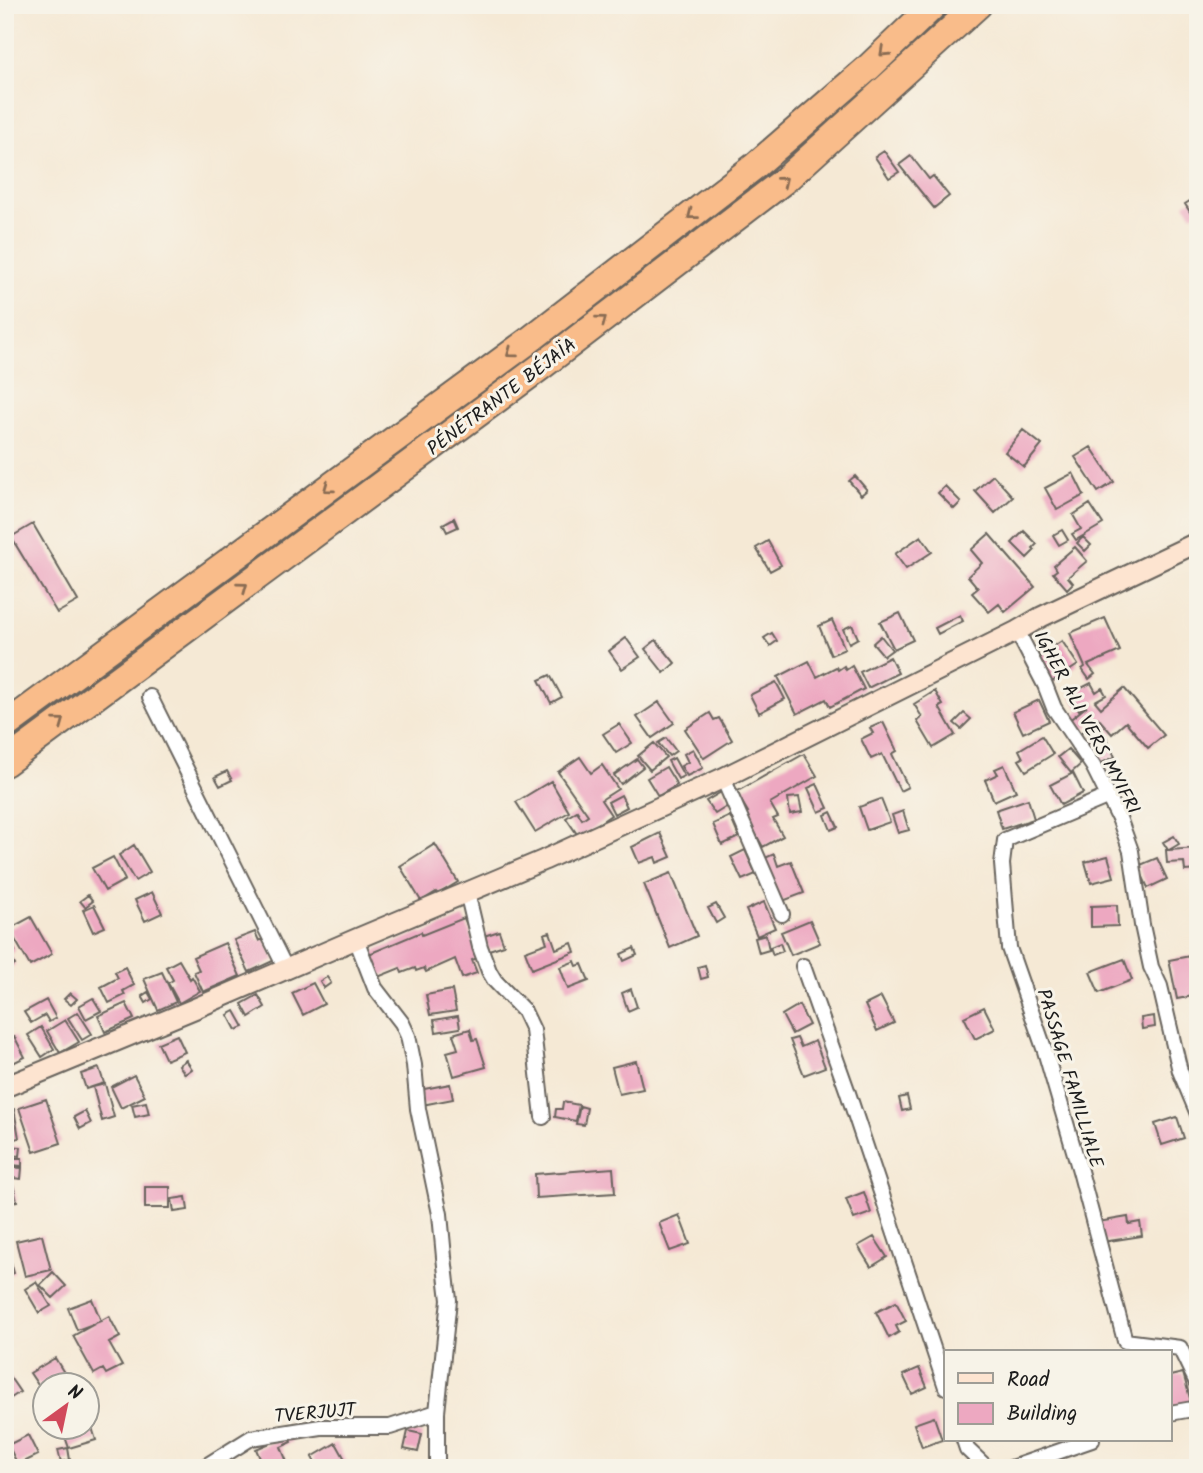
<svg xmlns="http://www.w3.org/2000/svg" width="1203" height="1473" font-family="Kalam,sans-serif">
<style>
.building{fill:#eda8c1}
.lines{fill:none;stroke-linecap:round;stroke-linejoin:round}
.minor-casing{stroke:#68645d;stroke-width:18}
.secondary-casing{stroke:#68645d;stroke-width:23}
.motorway-casing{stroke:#68645d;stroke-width:30}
.minor{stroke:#fff;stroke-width:14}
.secondary{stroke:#fde4d0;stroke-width:19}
.motorway{stroke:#f9bc8a;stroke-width:26}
.oneway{stroke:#8a6c53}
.labels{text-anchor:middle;stroke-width:6;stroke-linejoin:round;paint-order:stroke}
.street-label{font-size:19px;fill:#1c1c1c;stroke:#f7f3e8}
</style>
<rect width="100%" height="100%" fill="#f7f3e8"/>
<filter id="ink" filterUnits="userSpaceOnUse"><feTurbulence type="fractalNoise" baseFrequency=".0143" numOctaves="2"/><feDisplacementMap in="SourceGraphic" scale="14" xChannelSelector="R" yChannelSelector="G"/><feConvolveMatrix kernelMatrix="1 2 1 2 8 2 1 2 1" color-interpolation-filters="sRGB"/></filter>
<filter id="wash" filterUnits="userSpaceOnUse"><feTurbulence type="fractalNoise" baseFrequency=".00686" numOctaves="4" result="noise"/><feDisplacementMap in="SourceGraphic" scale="28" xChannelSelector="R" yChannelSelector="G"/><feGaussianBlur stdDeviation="1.57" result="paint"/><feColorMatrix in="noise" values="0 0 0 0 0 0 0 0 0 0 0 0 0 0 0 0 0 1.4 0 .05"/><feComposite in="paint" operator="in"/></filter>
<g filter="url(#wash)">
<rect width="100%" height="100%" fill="#f5e9d5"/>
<g id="blocks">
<path class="building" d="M884 151 899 172 889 178 875 157Z
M911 156 929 179 933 176 949 196 934 208 899 165Z
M1193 199 1198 206V211L1192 215 1185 204Z
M1023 430 1042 445 1024 467 1005 452Z
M1091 447 1114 482 1098 492 1075 457Z
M1073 473 1084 495 1057 510 1045 488Z
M993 475 1013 497 995 513 975 491Z
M855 476 867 490 861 495 849 481Z
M945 486 961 502 954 509 938 493Z
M1090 504 1103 524 1076 540 1072 534 1081 529 1073 515Z
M454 518 458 527 447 532 443 524Z
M33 524 78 601 57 613 11 537Z
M1062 530 1068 540 1059 545 1053 535Z
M1024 531 1037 544 1033 548 1035 550 1027 558 1012 543Z
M989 534 1035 587 1005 612 999 604 989 612 972 593 978 588 968 576 982 563 971 550Z
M921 536 932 552 906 569 895 554Z
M1083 537 1091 545 1085 551 1077 543Z
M768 541 781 565 770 571 756 548Z
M1075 547 1087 561 1068 577 1073 583 1067 589 1053 573 1057 570 1054 565Z
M900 613 913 640 894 649 880 622Z
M960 615 963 621 938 634 935 628Z
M1105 618 1120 651 1088 665 1095 674 1089 679 1082 669 1085 667 1070 633Z
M832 620 845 649 831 655 819 626Z
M852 625 858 638 849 643 843 629Z
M772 633 777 641 770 646 764 638Z
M881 636 892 650 884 656 873 643Z
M626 638 640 657 622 669 609 651Z
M656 640 675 663 664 673 645 649Z
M1062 641 1078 665 1044 687 1028 663Z
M890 657 898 673 868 688 860 672Z
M809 661 817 677 836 667 838 670 844 666 846 670 852 666 864 689 830 707 826 699 797 714 778 677Z
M550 675 562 697 551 703 539 680Z
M776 682 785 699 759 713 750 695Z
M1091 683 1096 692 1102 688 1106 695 1095 701 1101 708 1124 688 1164 735 1148 748 1126 722 1112 734 1098 718 1078 735 1067 722 1087 706 1079 710 1070 694Z
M935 691 943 705 939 707 955 735 933 748 917 721 922 717 914 704Z
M1039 700 1049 721 1023 733 1013 712Z
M659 702 674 723 652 738 637 717Z
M710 713 714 720 719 718 732 740 704 758 685 729Z
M964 713 971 719 961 729 954 723Z
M883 722 897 751 892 754 908 787 900 791 882 754 871 759 861 739 873 733 870 728Z
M619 724 632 743 616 753 603 734Z
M1042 736 1053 754 1026 771 1019 760 1023 758 1019 750Z
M1106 736 1115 757 1095 766 1086 745Z
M666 738 676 751 669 756 658 743Z
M654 743 666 757 650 770 638 756Z
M693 749 703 768 687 776 681 766 688 762 684 754Z
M1068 749 1081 764 1071 773 1058 757Z
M804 754 817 776 770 803 778 817 773 819 783 836 763 847 753 829 742 815 748 812 736 792Z
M580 757 591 773 602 765 618 789 601 800 611 815 579 837 566 818 577 811 582 819 588 815 558 772Z
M674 758 684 776 678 779 668 761Z
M637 759 643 767 621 784 614 775Z
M1004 765 1016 791 994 801 985 780 998 774 995 769Z
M666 767 677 785 658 796 647 778Z
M227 771 232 780 220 786 215 777Z
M1073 773 1083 793 1061 805 1050 785Z
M551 781 569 812 535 832 516 802Z
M817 784 828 808 819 812 808 788Z
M723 791 731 804 715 814 706 801Z
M621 795 627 807 614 814 608 802Z
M799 797 802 812 790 814 788 798Z
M881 799 890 822 867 830 859 807Z
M1028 799 1034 819 1002 829 996 810Z
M903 811 909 830 898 833 892 815Z
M831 812 838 827 831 830 825 815Z
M730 816 739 837 722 845 713 824Z
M660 833 671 857 657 863 655 857 639 863 632 847Z
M1174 836 1179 844 1169 850 1198 848V870L1185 871 1184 862 1167 863 1166 850H1168L1163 842Z
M435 844 458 882 438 894 436 892 421 901 400 866Z
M134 845 150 872 135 881 119 855Z
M745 850 756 874 742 880 731 857Z
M774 854 778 866 791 861 804 893 780 902 763 859Z
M1108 856 1114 877 1091 883 1085 862Z
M113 857 125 880 105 891 92 868Z
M1157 858 1167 879 1148 888 1138 866Z
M671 873 697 936 670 948 644 884Z
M152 892 162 913 145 921 135 900Z
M88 895 93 901 85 907 80 901Z
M764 902 775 928 757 936 746 910Z
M716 904 724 918 716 923 708 908Z
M94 905 105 927 93 932 83 910Z
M1117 905 1118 926 1091 927V906Z
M31 917 52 954 30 966 9 929Z
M464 918 480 957 472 960 477 973 462 978 455 959 426 972 424 968 416 971 415 968 402 973 400 968 373 979 364 956 421 932 422 935Z
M810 920 820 943 791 955 781 932Z
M499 931 504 945 489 950 484 936Z
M255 932 259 941 265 938 275 960 249 972 234 940Z
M550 932 556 949 572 943 575 952 532 969 525 951 547 943 544 934Z
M766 935 769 950 759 953 755 938Z
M9 939 15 951 5 956V941Z
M225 943 240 976 203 992 194 972 199 970 193 957Z
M780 943 783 951 773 955 770 947Z
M634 948 637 955 624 961 621 954Z
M1190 956 1198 995 1177 999 1169 960Z
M11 957 15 965 5 970V960Z
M1124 959 1132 980 1099 993 1090 972Z
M179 960 190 979 192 977 200 991 179 1003 168 983 173 980 166 967Z
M575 961 577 966 582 964 589 981 568 989 560 967Z
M705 965 708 977 701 979 698 967Z
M125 967 134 985 123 991 125 995 109 1003 101 987 118 978 115 972Z
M162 972 176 1002 158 1010 144 979Z
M327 977 331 983 324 988 320 981Z
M313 983 324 1004 303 1015 292 993Z
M631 989 637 1007 628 1011 622 993Z
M452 990 456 1011 430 1015 426 995Z
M148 992 152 999 146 1003 142 996Z
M70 993 77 999 71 1005 64 999Z
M258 995 265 1007 249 1017 242 1004Z
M881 997 894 1023 877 1031 865 1005Z
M93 998 101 1011 86 1019 79 1006Z
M46 1000 56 1018 49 1022 45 1015 31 1023 24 1012Z
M126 1003 134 1019 105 1032 98 1016Z
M799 1005 809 1025 792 1034 782 1015Z
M984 1007 995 1029 975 1039 964 1017Z
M235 1011 244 1027 236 1030 228 1015Z
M78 1012 92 1034 82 1040 68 1018Z
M458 1016 460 1028 436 1032 434 1020Z
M1154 1016 1155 1027 1142 1029 1141 1018Z
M65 1020 79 1042 60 1053 47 1031Z
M41 1027 54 1049 42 1057 28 1035Z
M470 1029 473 1040 477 1039 486 1067 454 1076 447 1052 458 1049 453 1034Z
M177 1035 185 1052 166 1060 158 1043Z
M14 1036 25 1057 13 1063 5 1048V1041Z
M797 1038 801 1047 815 1041 825 1067 804 1075 790 1040Z
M186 1060 192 1069 185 1074 179 1065Z
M636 1061 643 1089 619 1094 612 1067Z
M99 1068 104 1083 86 1089 81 1074Z
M134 1075 145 1096 121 1108 111 1087Z
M105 1084 114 1117 102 1121 93 1087Z
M450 1084 453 1099 422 1105 419 1090Z
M907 1096 910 1109 902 1111 899 1098Z
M46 1099 61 1143 34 1152 19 1108Z
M146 1102 149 1114 135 1117 132 1105Z
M563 1102 579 1105 576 1121 555 1117 556 1109H562Z
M580 1106 587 1108 584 1125 576 1124Z
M14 1109 19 1138 5 1141V1110Z
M85 1111 91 1123 80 1129 74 1117Z
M1177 1117 1184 1138 1162 1145 1155 1124Z
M5 1146 21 1147 20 1156 9 1155 8 1167 22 1168 21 1179 5 1177Z
M12 1158H22V1166L12 1165Z
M613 1168 615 1193 536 1198 535 1174Z
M12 1181 17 1201 5 1204V1182Z
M145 1187H170V1208H145Z
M864 1192 871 1213 854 1219 846 1199Z
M186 1197 188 1210 174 1212 172 1199Z
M679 1215 690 1244 670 1251 659 1223Z
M1128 1217 1129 1224 1140 1222 1142 1236 1102 1242 1098 1222Z
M42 1235 51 1270 25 1276 16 1241Z
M874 1237 887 1257 871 1267 858 1246Z
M11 1262 14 1273 5 1276V1264Z
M53 1272 66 1286 53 1298 40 1285Z
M36 1282 51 1306 39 1313 25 1289Z
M92 1299 101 1321 77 1330 68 1308Z
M896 1302 906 1321 896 1326 899 1332 889 1338 876 1312Z
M109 1316 120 1337 109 1343 122 1366 106 1374 103 1369 94 1374 73 1336Z
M55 1358 69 1381 62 1386H46V1397L30 1373Z
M919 1368 927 1387 912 1394 903 1375Z
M7 1373 20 1392 5 1402V1375Z
M1183 1373 1191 1402 1170 1407V1376Z
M88 1415 96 1440 69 1448 62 1428H88Z
M934 1417 942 1440 922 1447 914 1424Z
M408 1431 422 1434 418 1452 404 1449Z
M28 1435 38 1455 18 1465 8 1445Z
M289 1435 292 1442 281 1447 289 1467 264 1468 256 1449Z
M336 1443 350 1468H318L312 1457Z
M68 1448 70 1460 61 1462 58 1450Z"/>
</g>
</g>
<g filter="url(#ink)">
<use href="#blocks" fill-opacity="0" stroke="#68645d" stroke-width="2"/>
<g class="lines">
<defs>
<path id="minor" d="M1017 631 1045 685 1054 708 1093 766 1119 818 1131 851 1142 925 1151 967 1160 986 1180 1071 1198 1114
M150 697 286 969
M723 778 782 914
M1109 796 1005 840 1002 864 1009 948 1045 1051 1080 1171 1125 1341 1180 1348 1198 1385
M467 892 480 947 489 971 495 981 524 1011 533 1030 543 1117
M356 939 375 988 402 1023 408 1036 414 1065 418 1109 440 1214 444 1257 449 1300 437 1412V1468
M803 966 847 1090 946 1387
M1170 1413 1198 1408
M964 1440 967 1449 987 1468
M203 1468 251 1438 321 1427H390L437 1412
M1011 1468 1092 1440"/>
<path id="secondary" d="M5 1087 196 1008 356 939 544 860 723 778 1017 631 1041 617 1198 542"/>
<path id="motorway" d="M5 726 527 342 755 166 868 68 934 5
M5 763 543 365 785 180 978 5"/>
</defs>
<use href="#minor" class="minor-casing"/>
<use href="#secondary" class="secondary-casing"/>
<use href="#motorway" class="motorway-casing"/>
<use href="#minor" class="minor"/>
<use href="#secondary" class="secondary"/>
<use href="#motorway" class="motorway"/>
</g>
<defs><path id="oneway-chevron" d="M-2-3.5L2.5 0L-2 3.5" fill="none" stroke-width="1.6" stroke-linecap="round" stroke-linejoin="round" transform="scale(1.75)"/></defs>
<g class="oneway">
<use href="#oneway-chevron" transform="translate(884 52) rotate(137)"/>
<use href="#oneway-chevron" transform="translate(783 181) rotate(-39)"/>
<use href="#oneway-chevron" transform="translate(692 215) rotate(142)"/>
<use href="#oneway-chevron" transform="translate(602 320) rotate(-37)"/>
<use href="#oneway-chevron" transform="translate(511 353) rotate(144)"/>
<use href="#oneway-chevron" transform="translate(328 488) rotate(144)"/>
<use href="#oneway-chevron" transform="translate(243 587) rotate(-36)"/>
<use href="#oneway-chevron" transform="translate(60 722) rotate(-36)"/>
</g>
</g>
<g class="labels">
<g class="street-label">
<text transform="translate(501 396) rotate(-37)" y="7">PÉNÉTRANTE BÉJAÏA</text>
<text transform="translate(1088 722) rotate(62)" y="7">IGHER ALI VERS MYIFRI</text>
<text transform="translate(1071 1078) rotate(73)" y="7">PASSAGE FAMILLIALE</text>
<text transform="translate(315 1412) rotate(-5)" y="7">TVERJUJT</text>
</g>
</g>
<rect width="1203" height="1473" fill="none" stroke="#f7f3e8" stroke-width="28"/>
<rect x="944" y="1350" width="228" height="91" fill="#f7f3e8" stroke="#9f9d96" stroke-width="2"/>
<rect x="958" y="1373" width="35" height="10" fill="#fde4d0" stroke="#9f9d96" stroke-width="2"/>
<text x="1007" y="1386" font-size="21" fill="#1c1c1c">Road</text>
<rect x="958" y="1403" width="35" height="21" fill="#eda8c1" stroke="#9f9d96" stroke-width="2"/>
<text x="1007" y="1420" font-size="21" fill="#1c1c1c">Building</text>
<g transform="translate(66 1406) rotate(33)"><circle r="33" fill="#f7f3e8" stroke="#9f9d96" stroke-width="2"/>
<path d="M0-5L12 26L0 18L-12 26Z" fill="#d1495b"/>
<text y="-10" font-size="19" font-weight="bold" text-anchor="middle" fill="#1c1c1c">N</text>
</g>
</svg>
